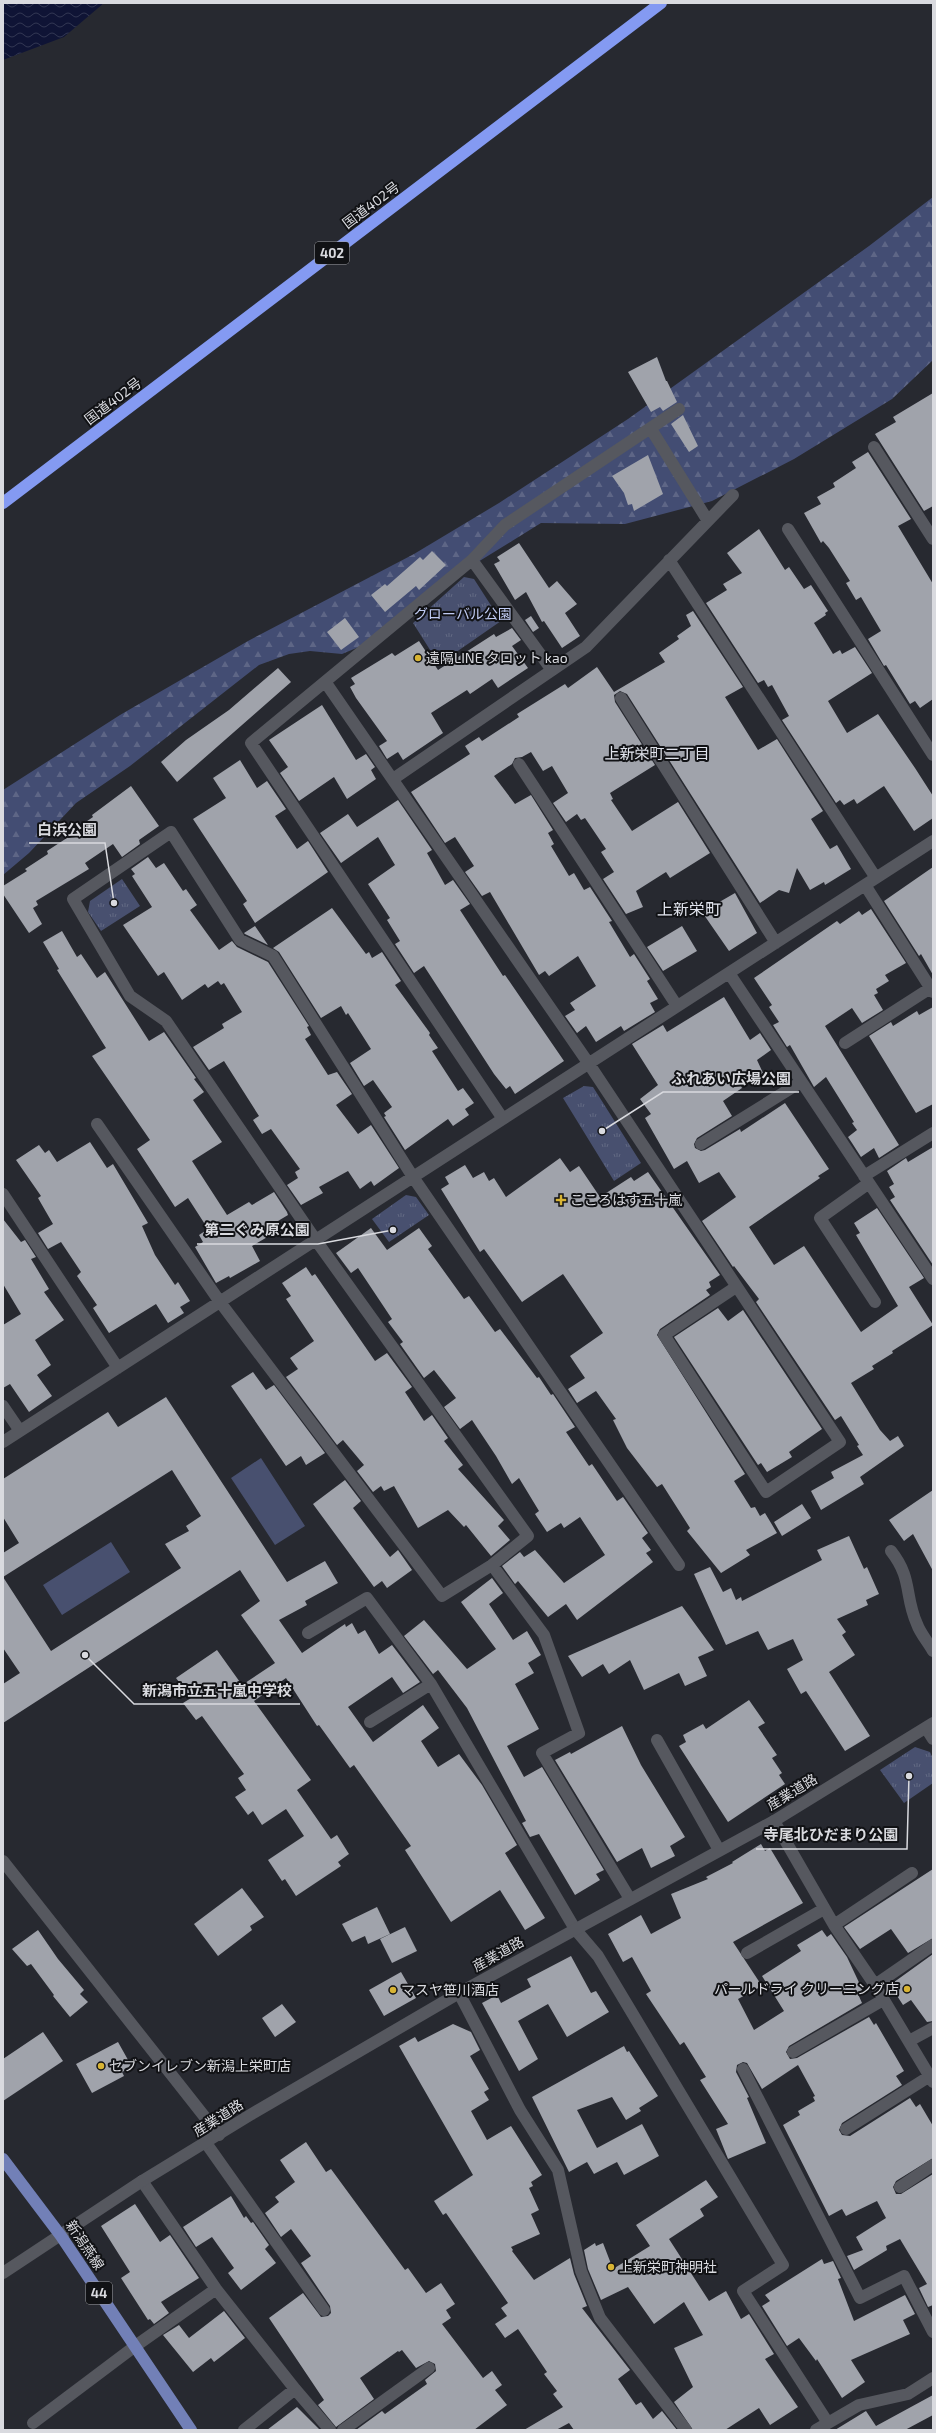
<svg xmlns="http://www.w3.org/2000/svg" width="936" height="2433" font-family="'Exo 2','Noto Sans JP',sans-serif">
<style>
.grass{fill:url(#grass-tufts)}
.forest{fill:url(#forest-firs)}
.garden{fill:#48506f}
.water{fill:url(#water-waves)}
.building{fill:#a0a3ab}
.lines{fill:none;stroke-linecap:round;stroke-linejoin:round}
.street{stroke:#56585f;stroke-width:12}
.secondary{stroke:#56585f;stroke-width:12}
.primary{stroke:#7280b7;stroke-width:12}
.highway{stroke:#849af2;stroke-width:12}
.poi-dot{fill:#d8b434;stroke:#111215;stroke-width:1.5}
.labels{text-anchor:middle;stroke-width:4;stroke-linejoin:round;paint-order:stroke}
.shield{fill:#111215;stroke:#9d9ea2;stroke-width:1}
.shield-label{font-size:13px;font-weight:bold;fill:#d9dadf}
.street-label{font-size:14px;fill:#d9dadf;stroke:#111215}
.park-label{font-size:14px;fill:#c0cbf3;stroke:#111215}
.poi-label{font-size:14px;fill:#d9dadf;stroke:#111215;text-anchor:start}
.neighbourhood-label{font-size:15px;fill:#e1e4ed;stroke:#111215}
.quarter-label{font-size:16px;fill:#e1e4ed;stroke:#111215}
.leader{fill:none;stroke:#d9dadf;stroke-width:1.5}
.callout-dot{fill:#d9dadf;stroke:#111215;stroke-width:1.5}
.callout-label{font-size:15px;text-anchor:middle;font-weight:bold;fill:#d9dadf;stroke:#111215;stroke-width:4;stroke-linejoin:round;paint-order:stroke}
</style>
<defs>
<pattern id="grass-tufts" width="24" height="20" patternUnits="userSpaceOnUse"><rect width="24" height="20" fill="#48506f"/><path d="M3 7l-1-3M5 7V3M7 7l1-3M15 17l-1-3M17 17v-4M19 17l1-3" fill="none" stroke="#626983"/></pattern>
<pattern id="forest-firs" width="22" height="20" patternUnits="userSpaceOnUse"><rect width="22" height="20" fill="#434d73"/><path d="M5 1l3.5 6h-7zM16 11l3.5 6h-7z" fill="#5e6686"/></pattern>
<pattern id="water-waves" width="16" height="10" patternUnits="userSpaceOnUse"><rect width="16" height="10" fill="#0f1435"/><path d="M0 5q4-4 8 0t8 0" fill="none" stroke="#313652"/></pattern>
</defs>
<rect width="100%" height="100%" fill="#272930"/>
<path class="grass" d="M464 577 474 579 501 621 439 664 413 623Z
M122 879 140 906 101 931 88 912 90 901Z
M584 1086 593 1087 641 1163 614 1181 563 1098Z
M406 1195 416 1197 429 1215 389 1242 372 1219Z
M915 1747 930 1752 933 1759V1783L904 1803 880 1770Z"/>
<path class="forest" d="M933 197V360L892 399 794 459 712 501 625 524 541 523 473 565 366 644 342 654 310 651 289 654 259 665 130 766 76 803 29 853 3 875V790L120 715 248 641 414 554 499 503 628 419 869 246Z"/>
<path class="garden" d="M261 1458 305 1526 275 1545 231 1478Z
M111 1542 130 1572 62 1615 43 1585Z"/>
<path class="water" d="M3 3H104L64 37 3 60Z"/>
<path class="building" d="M657 357 666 381H667L677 402 663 411 660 407 651 412 628 372Z
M933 393V506L924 511 875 434 896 422 893 417Z
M683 415 698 446 689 452 671 424Z
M868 452 911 519 898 526 933 584V699L920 708 915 701 910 704 886 665 884 666 868 639 881 631 861 597 856 600 846 583 850 581 829 548 823 541 821 543 804 513 821 504 817 497 835 487 833 483 856 468 852 462Z
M648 455 663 494 634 511 632 504 628 505 624 493 612 476Z
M759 529 785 570 789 567 804 589 811 585 828 611 825 613 826 615 814 623 833 654 840 650 842 654 855 647 872 673 828 701 847 733 878 714 915 768 933 796V818L914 831 884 786 857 804 854 799 844 805 840 800 836 803 782 720 789 716 772 685 768 687 764 680 758 683 706 603 727 590 723 584 742 573 727 553Z
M519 543 549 588 557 581 577 604 565 613 580 636 562 648 544 621 542 622 526 592 515 600 494 564 500 561 497 557Z
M432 551 446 565 419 590 416 586 385 612 371 595 385 584 387 586 420 557 423 560Z
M693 611 743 687 725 697 758 750 777 739 823 811 811 819 830 849 837 845 851 869 825 885 824 882 810 890 797 868 789 893 779 890 760 903 627 694 620 691 614 695 615 702 655 765 610 793 613 799 611 800 632 831 678 802 710 853 670 878 666 872 636 891 643 907 626 914 603 879 614 872 601 852 606 849 585 818 581 820 577 814 566 822 553 803 568 793 552 766 543 771 531 752 522 757 515 758 512 764 494 776 515 804 531 795 553 830 548 833 554 844 551 846 569 876 574 873 584 890 590 887 612 921 609 922 630 957 634 954 650 979 647 981 658 999 650 1003 655 1012 624 1031 621 1026 596 1042 586 1026 577 1033 565 1016 575 1010 570 1003 596 986 578 956 549 976 545 971 539 975 490 892 482 896 465 872 474 866 455 837 445 843 411 792 470 754 465 746 479 737 482 741 519 717 517 714 565 684 568 688 597 667 614 692 665 662 659 653 679 639 677 636 691 626 686 615Z
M531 616 539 628 533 632 525 620Z
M345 618 359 637 341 650 327 632Z
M512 628 521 640 512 646 528 668 498 688 492 679 470 694 467 690 431 713 443 733 403 760 398 752 387 759 379 746 387 741 356 698 350 687 355 684 351 678 392 653 395 656 419 641 438 670 494 634 496 637Z
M278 668 291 682 177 782 161 762 186 740 229 710Z
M322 705 356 760 366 754 375 767 371 770 376 779 347 799 334 777 299 801 280 773 288 767 269 740Z
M240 760 257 788 267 781 286 809 275 816 297 849 308 841 328 872 255 923 243 904 247 901 193 819 226 798 213 778Z
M131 786 159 826 139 840 140 844 122 857 113 844 85 863 89 869 36 901 38 905 33 908 42 924 29 933 3 894V886L27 871 25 869 48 854 47 851 73 834 71 832 93 817 92 815Z
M398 800 432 850 427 853 445 885 453 880 470 904 460 910 503 976 505 975 564 1061 515 1094 510 1086 506 1089 494 1074 424 966 414 973 395 944 400 941 387 920 390 918 368 884 395 865 378 837 341 863 320 833 348 814 357 827Z
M148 857 156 868 164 863 183 891 186 889 197 905 190 910 219 950 232 941 237 947 268 962 309 1026 307 1027 311 1035 305 1039 328 1075 337 1072 352 1094 336 1105 358 1134 371 1125 399 1168 374 1186 371 1181 360 1189 348 1171 319 1187 323 1193 301 1205 287 1185 298 1178 295 1172 300 1169 271 1129 262 1134 253 1120 259 1116 224 1061 209 1070 193 1047 224 1028 222 1024 242 1012 224 983 221 985 218 981 208 988 205 984 182 1000 164 972 158 976 123 925 152 907 132 876 135 874 131 869Z
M933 867V975L921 954 919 956 884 901Z
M735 893 757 933 729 951 702 912Z
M332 908 366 954 369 952 372 958 382 952 401 981 395 985 430 1033 429 1035 438 1048 432 1051 458 1091 463 1088 474 1103 465 1109 469 1115 453 1126 448 1119 405 1150 384 1117 386 1116 384 1113 392 1107 373 1080 364 1086 350 1063 371 1049 348 1013 346 1015 341 1006 321 1018 279 952 273 948Z
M871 909 906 963 885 975 889 981 876 989 878 993 874 995 883 1010 862 1023 852 1008 825 1026 899 1145 879 1158 874 1148 861 1157 852 1143 848 1137 857 1130 852 1123 854 1122 826 1077 814 1087 790 1045 787 1047 773 1025 779 1022 769 1007 772 1005 754 978 837 921 840 924 859 911 862 915Z
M255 926 268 945 245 934 244 933Z
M682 926 697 951 663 971 647 947Z
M62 931 77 957 81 954 97 978 105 972 149 1041 164 1032 196 1078 194 1079 204 1092 193 1100 222 1142 192 1161 227 1215 249 1202 252 1205 274 1192 287 1212 288 1215 278 1221 283 1228 252 1246 260 1261 230 1278 229 1276 216 1283 195 1247 203 1242 199 1235 208 1229 188 1198 175 1207 137 1149 150 1140 92 1056 106 1048 57 970 59 969 43 942Z
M724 997 750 1040 760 1033 771 1050 757 1060 763 1073 741 1086 742 1088 723 1101 732 1116 697 1138 694 1144 695 1148 701 1151 705 1150 740 1129 741 1132 785 1103 829 1169 818 1176 820 1178 749 1227 774 1265 804 1246 861 1332 898 1306 856 1235 860 1233 854 1223 877 1208 924 1278 909 1287 933 1325 892 1351 893 1353 872 1366 874 1369 851 1383 880 1430 890 1441 898 1436 904 1446 860 1477 864 1484 821 1510 811 1491 834 1478 831 1472 863 1455 857 1446 859 1445 841 1416 835 1420 756 1302 759 1299 734 1266 733 1267 702 1221 736 1197 719 1172 699 1183 687 1161 674 1169 645 1118 651 1114 640 1099 658 1085 632 1044 663 1025 667 1032Z
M933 1007V1104L916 1113 869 1036 891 1022 893 1026 917 1011 919 1015Z
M90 1142 107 1168 113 1164 148 1223 142 1226 155 1255 175 1285 178 1282 190 1301 180 1307 184 1313 168 1323 156 1304 109 1333 93 1308 97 1305 77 1276 81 1272 61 1242 48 1249 38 1233 53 1224 38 1198 41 1196 16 1160 39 1145 45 1153 49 1150 57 1162Z
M933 1147V1265L890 1200 895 1197 889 1187 894 1184 887 1171 906 1158 908 1162Z
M560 1158 570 1172 579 1166 600 1197 631 1177 634 1181 648 1172 720 1275 709 1282 711 1287 706 1290 710 1295 660 1329 657 1335 745 1474 734 1481 751 1508 755 1507 760 1516 765 1513 777 1533 746 1550 750 1555 721 1573 687 1531 690 1528 662 1484 657 1487 627 1448 613 1420 616 1419 596 1391 577 1403 568 1389 585 1378 570 1356 603 1333 563 1274 522 1302 484 1249 480 1252 441 1189 449 1184 445 1177 465 1165 473 1178 484 1172 489 1181 494 1178 506 1197Z
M3 1219 21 1242 25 1240 36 1257 31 1259 49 1289 44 1292 64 1320 35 1340 51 1365 37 1375 52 1396 29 1412 10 1384 3 1388V1325L21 1314 3 1284Z
M371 1228 387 1250 419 1228 432 1246 428 1249 464 1299 469 1296 495 1332 500 1329 537 1378 539 1377 551 1395 553 1394 575 1427 566 1432 589 1466 592 1464 617 1501 623 1497 648 1533 642 1538 651 1550 646 1553 653 1562 577 1620 566 1604 548 1617 518 1581 515 1584 502 1566 520 1552 524 1557 535 1550 564 1583 605 1555 580 1517 564 1528 561 1523 547 1532 535 1514 539 1511 519 1478 512 1484 496 1456 472 1420 460 1429 444 1407 456 1398 434 1370 424 1378 400 1344 403 1342 388 1322 392 1319 358 1268 351 1273 336 1253Z
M306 1267 312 1276 315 1274 375 1361 387 1353 412 1387 405 1392 424 1421 432 1415 448 1438 444 1441 463 1465 458 1469 504 1520 498 1526 510 1540 491 1556 466 1525 464 1527 448 1510 418 1528 394 1486 384 1491 381 1486 373 1492 357 1471 364 1465 343 1440 337 1445 286 1377 298 1369 290 1358 314 1341 286 1299 291 1296 282 1283Z
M718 1308 728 1321 743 1310 822 1429 789 1452 792 1457 767 1472 761 1463 758 1465 674 1337Z
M253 1372 266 1390 274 1385 325 1453 306 1465 301 1456 286 1466 231 1386Z
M166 1397 287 1582 325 1561 338 1583 305 1601 307 1605 279 1620 302 1653 345 1624 346 1627 352 1623 358 1634 365 1630 379 1654 392 1645 420 1682 403 1693 392 1677 348 1707 373 1742 423 1705 439 1728 421 1741 438 1767 459 1754 482 1785 517 1845 505 1853 545 1918 525 1930 500 1890 451 1922 405 1850 411 1846 354 1765 350 1768 319 1725 317 1726 286 1678 254 1701 311 1780 297 1790 331 1839 337 1835 349 1854 338 1862 341 1866 296 1896 285 1879 282 1881 268 1860 304 1836 286 1809 262 1825 253 1811 248 1815 235 1797 246 1790 238 1778 244 1774 202 1716 196 1720 183 1703 191 1698 176 1678 217 1650 242 1685 275 1663 241 1615 260 1601 240 1570 3 1723V1684L20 1673 3 1648V1577L51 1651 181 1568 165 1544 189 1531 186 1526 201 1516 172 1470 3 1577V1553L19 1543 3 1517V1479L108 1412 118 1427Z
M345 1480 361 1501 353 1508 390 1557 398 1550 412 1570 387 1588 382 1581 374 1587 313 1504Z
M933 1490V1571L913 1534 904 1541 889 1520Z
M802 1504 811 1518 782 1536 774 1522Z
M849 1536 864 1569 867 1567 879 1594 866 1600 868 1605 837 1619 846 1632 842 1635 855 1655 829 1672 870 1736 845 1751 806 1691 801 1694 787 1669 803 1660 793 1639 768 1650 758 1631 726 1645 694 1574 710 1567 723 1592 731 1588 736 1600 741 1597 742 1601 822 1560 817 1550Z
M492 1578 503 1593 489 1604 513 1640 527 1631 541 1655 528 1663 534 1673 515 1684 539 1729 507 1746 524 1777 542 1767 604 1870 596 1874 600 1880 575 1895 539 1834 530 1837 522 1823 526 1821 467 1708 438 1670 433 1674 404 1636 424 1620 467 1669 496 1649 461 1602Z
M682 1606 714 1650 698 1657 707 1676 685 1686 679 1673 644 1690 630 1660 609 1674 603 1664 582 1677 568 1656Z
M749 1700 765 1723 758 1727 777 1755 772 1758 782 1773 779 1775 785 1784 728 1822 679 1746 686 1742 683 1735 703 1724 706 1729Z
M622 1726 641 1765 685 1837 670 1846 675 1856 651 1868 642 1848 617 1862 555 1760 570 1752 571 1754Z
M761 1844 765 1851 770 1848 803 1903 733 1942 762 1986 738 1999 754 2030 784 2011 762 1976 801 1951 797 1945 822 1930 827 1937 831 1934 847 1957 863 1991 858 1994 862 2003 789 2046 786 2052 790 2059 797 2058 869 2017 874 2025 876 2023 904 2071 896 2076 902 2085 842 2123 839 2130 842 2135 850 2136 910 2098 916 2107 920 2104 933 2126V2158L896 2181 893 2187 896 2194H901L933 2174V2305L928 2307 919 2288 927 2284 900 2239 886 2246 887 2250 854 2270 847 2256 863 2250 856 2237 886 2218 877 2201 846 2216 842 2209 829 2216 783 2125 800 2115 798 2111 815 2101 813 2097 815 2096 798 2065 762 2089 747 2063 743 2062 737 2065 736 2072 749 2097 747 2098 766 2143 728 2159 716 2129 728 2124 700 2080 706 2077 684 2042 680 2045 646 1994 651 1991 632 1957 623 1962 608 1934 641 1915 651 1934 681 1918 671 1894 708 1879 706 1877 733 1863 732 1862Z
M933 1869V1938L908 1953 891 1929 860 1949 844 1927Z
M242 1888 264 1917 250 1926 252 1930 218 1956 194 1924Z
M377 1907 390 1934 368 1944 365 1936 352 1942 342 1924Z
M405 1927 417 1951 392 1963 380 1939Z
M38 1930 58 1959 84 1990 80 1994 88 2002 70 2017 53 1996 54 1995 31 1964 27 1966 12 1949Z
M933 1954V2021L927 2022 911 2000 903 2005 890 1985Z
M571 1956 591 1993 596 1991 609 2012 567 2037 548 2004 518 2021 538 2059 519 2071 482 2003 497 1995 501 2003 531 1987 527 1979Z
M401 1972 416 1998 384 2016 369 1990Z
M282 2004 296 2022 275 2037 262 2018Z
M453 2024 471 2032 480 2050 470 2056 489 2089 484 2092 489 2100 471 2111 487 2140 511 2126 542 2175 531 2182 533 2186 529 2188 539 2210 531 2214 540 2234 511 2247 513 2250 512 2251 534 2280 570 2258 574 2274 587 2306 582 2308 630 2370 618 2379 636 2405 641 2402 653 2419 662 2411 677 2430H574L569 2423 556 2430H524L563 2407 553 2394 557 2391 544 2374 547 2372 518 2329 505 2338 495 2324 507 2316 501 2308 508 2303 446 2213 443 2215 434 2201 473 2175 399 2046 415 2037 418 2042Z
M43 2032 63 2061 3 2101V2059Z
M118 2042 132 2067 122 2072 124 2076 92 2093 76 2064Z
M624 2046 627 2052 629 2051 658 2096 639 2108 641 2111 626 2120 612 2097 577 2110 597 2148 642 2124 659 2156 624 2175 617 2162 594 2174 587 2162 569 2172 532 2097Z
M306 2142 326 2172 331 2169 405 2270 408 2268 426 2293 441 2283 455 2304 446 2310 451 2318 442 2324 483 2378 492 2371 502 2385 495 2390 507 2405 474 2430H356L382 2411 385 2414 427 2384 425 2380 436 2371 435 2364 429 2361 416 2368 402 2350 399 2352 398 2351 360 2378 374 2399 336 2427 318 2405 324 2400 269 2318 303 2293 321 2317 328 2316 331 2313 330 2306 301 2263 311 2256 291 2229 281 2237 265 2213 279 2202 275 2197 295 2182 280 2160Z
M706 2180 718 2197 700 2209 704 2216 669 2239 709 2301 726 2291 741 2319 749 2314 774 2354 765 2359 798 2407 770 2425 759 2408 725 2430H693L674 2402 693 2387 674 2348 703 2335 684 2302 654 2324 628 2287 601 2300 588 2269 584 2250 595 2243 596 2246 603 2243 613 2269 650 2246 636 2225Z
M231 2196 244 2218 246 2216 251 2223 253 2222 269 2245 265 2249 276 2263 241 2290 228 2273 234 2268 212 2237 196 2247 183 2227Z
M135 2204 160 2242 170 2235 199 2278 161 2302 169 2313 154 2324 150 2319 148 2320 121 2278 130 2272 101 2226Z
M822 2259 824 2264 833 2261 841 2278 838 2279 854 2321 905 2295 915 2314 903 2320 910 2334 851 2360 865 2382 842 2398 817 2359 816 2361 799 2338 787 2346 762 2306 770 2301 765 2295Z
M224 2311 245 2338 214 2362 211 2358 193 2372 163 2335 179 2325 189 2338Z
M933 2395V2415L905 2430H835L866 2411 876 2426Z
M297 2407 320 2430H267Z"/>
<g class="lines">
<path class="street" d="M651 429 708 521
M874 447 933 539
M788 529 933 755
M472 560 551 669
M669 560 876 878
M326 683 589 1064 840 1442 766 1492 664 1335 736 1287
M621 698 776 943
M519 764 677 1006
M393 779 586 647 733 495
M865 885 933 992
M729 973 933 1279
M845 1043 929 989
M503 1119 251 743 472 560 505 525 679 409
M97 1124 220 1302 442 1596 492 1565 544 1635 579 1733 542 1753 630 1899
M701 1144 801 1082
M864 1176 933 1133
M869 1183 820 1218 875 1302
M3 1194 118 1368
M3 1406 20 1431
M3 1442 933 841
M891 1551C913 1579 904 1595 917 1624 920 1633 928 1642 933 1651
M492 1565 528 1536 315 1239 166 1021 130 996 73 899 171 832 240 940 273 956 413 1177 679 1565
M308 1633 367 1598 431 1684 575 1929 598 1956 783 2265 743 2291 828 2423
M370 1722 431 1684
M926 1728 933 1739
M657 1740 719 1850
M774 1821 834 1925 875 1985 933 2082
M3 1861 219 2135
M834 1925 912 1873
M747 1953 824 1909
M875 1985 933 1945
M459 1993 520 2110 558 2170 581 2271 600 2318 686 2430
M909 2041 933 2028
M793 2052 883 2000
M743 2069 860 2298 904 2276 933 2332
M846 2129 930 2076
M206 2143 324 2310
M142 2181 216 2289 295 2389 330 2430
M900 2187 933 2165
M33 2423 134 2347 216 2289
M244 2430 295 2389
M343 2430 429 2368
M816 2430 859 2405 908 2394 933 2378"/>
<path class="secondary" d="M3 2273 142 2181 250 2115 459 1993 774 1821 933 1723"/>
<path class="primary" d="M3 2159 61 2236 191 2430"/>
<path class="highway" d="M3 503 661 3"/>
</g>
<g class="poi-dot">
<circle cx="418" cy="658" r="4"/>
<path d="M559 1194h4v4h4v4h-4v4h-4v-4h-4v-4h4z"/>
<circle cx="907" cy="1989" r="4"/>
<circle cx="393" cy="1990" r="4"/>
<circle cx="101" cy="2066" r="4"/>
<circle cx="611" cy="2267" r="4"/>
</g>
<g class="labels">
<g class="shield">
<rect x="315" y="242" width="34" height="22" rx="3"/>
<rect x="86" y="2282" width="26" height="22" rx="3"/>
</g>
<g class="shield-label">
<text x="332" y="258">402</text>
<text x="99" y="2298">44</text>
</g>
<g class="street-label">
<text transform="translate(371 205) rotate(-37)" y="5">国道402号</text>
<text transform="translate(113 401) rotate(-37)" y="5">国道402号</text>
<text transform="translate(792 1792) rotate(-31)" y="5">産業道路</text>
<text transform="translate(498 1954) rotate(-29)" y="5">産業道路</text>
<text transform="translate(218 2118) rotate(-32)" y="5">産業道路</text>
<text transform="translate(85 2245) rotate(56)" y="5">新潟燕線</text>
</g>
<g class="park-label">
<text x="463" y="619">グローバル公園</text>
</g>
<g class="poi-label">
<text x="426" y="663">遠隔LINE タロット kao</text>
<text x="570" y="1205">こころはす五十嵐</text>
<text x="899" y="1994" text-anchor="end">パールドライ クリーニング店</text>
<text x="401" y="1995">マスヤ笹川酒店</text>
<text x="109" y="2071">セブンイレブン新潟上栄町店</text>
<text x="619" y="2272">上新栄町神明社</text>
</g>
<g class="neighbourhood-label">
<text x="657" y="759">上新栄町二丁目</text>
</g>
<g class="quarter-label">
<text x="689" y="915">上新栄町</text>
</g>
</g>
<path class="leader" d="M114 903L105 843H29M602 1131L663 1092H799M393 1230L318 1244H197M85 1655L134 1704H300M909 1776L907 1849H756"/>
<g class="callout-dot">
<circle cx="114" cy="903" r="4"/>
<circle cx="602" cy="1131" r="4"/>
<circle cx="393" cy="1230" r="4"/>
<circle cx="85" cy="1655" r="4"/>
<circle cx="909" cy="1776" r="4"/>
</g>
<g class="callout-label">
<text x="67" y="835">白浜公園</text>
<text x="731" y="1084">ふれあい広場公園</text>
<text x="257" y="1235">第二ぐみ原公園</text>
<text x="217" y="1696">新潟市立五十嵐中学校</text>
<text x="831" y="1840">寺尾北ひだまり公園</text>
</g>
<rect width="936" height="2433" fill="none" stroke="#d9dadf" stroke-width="8"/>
</svg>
